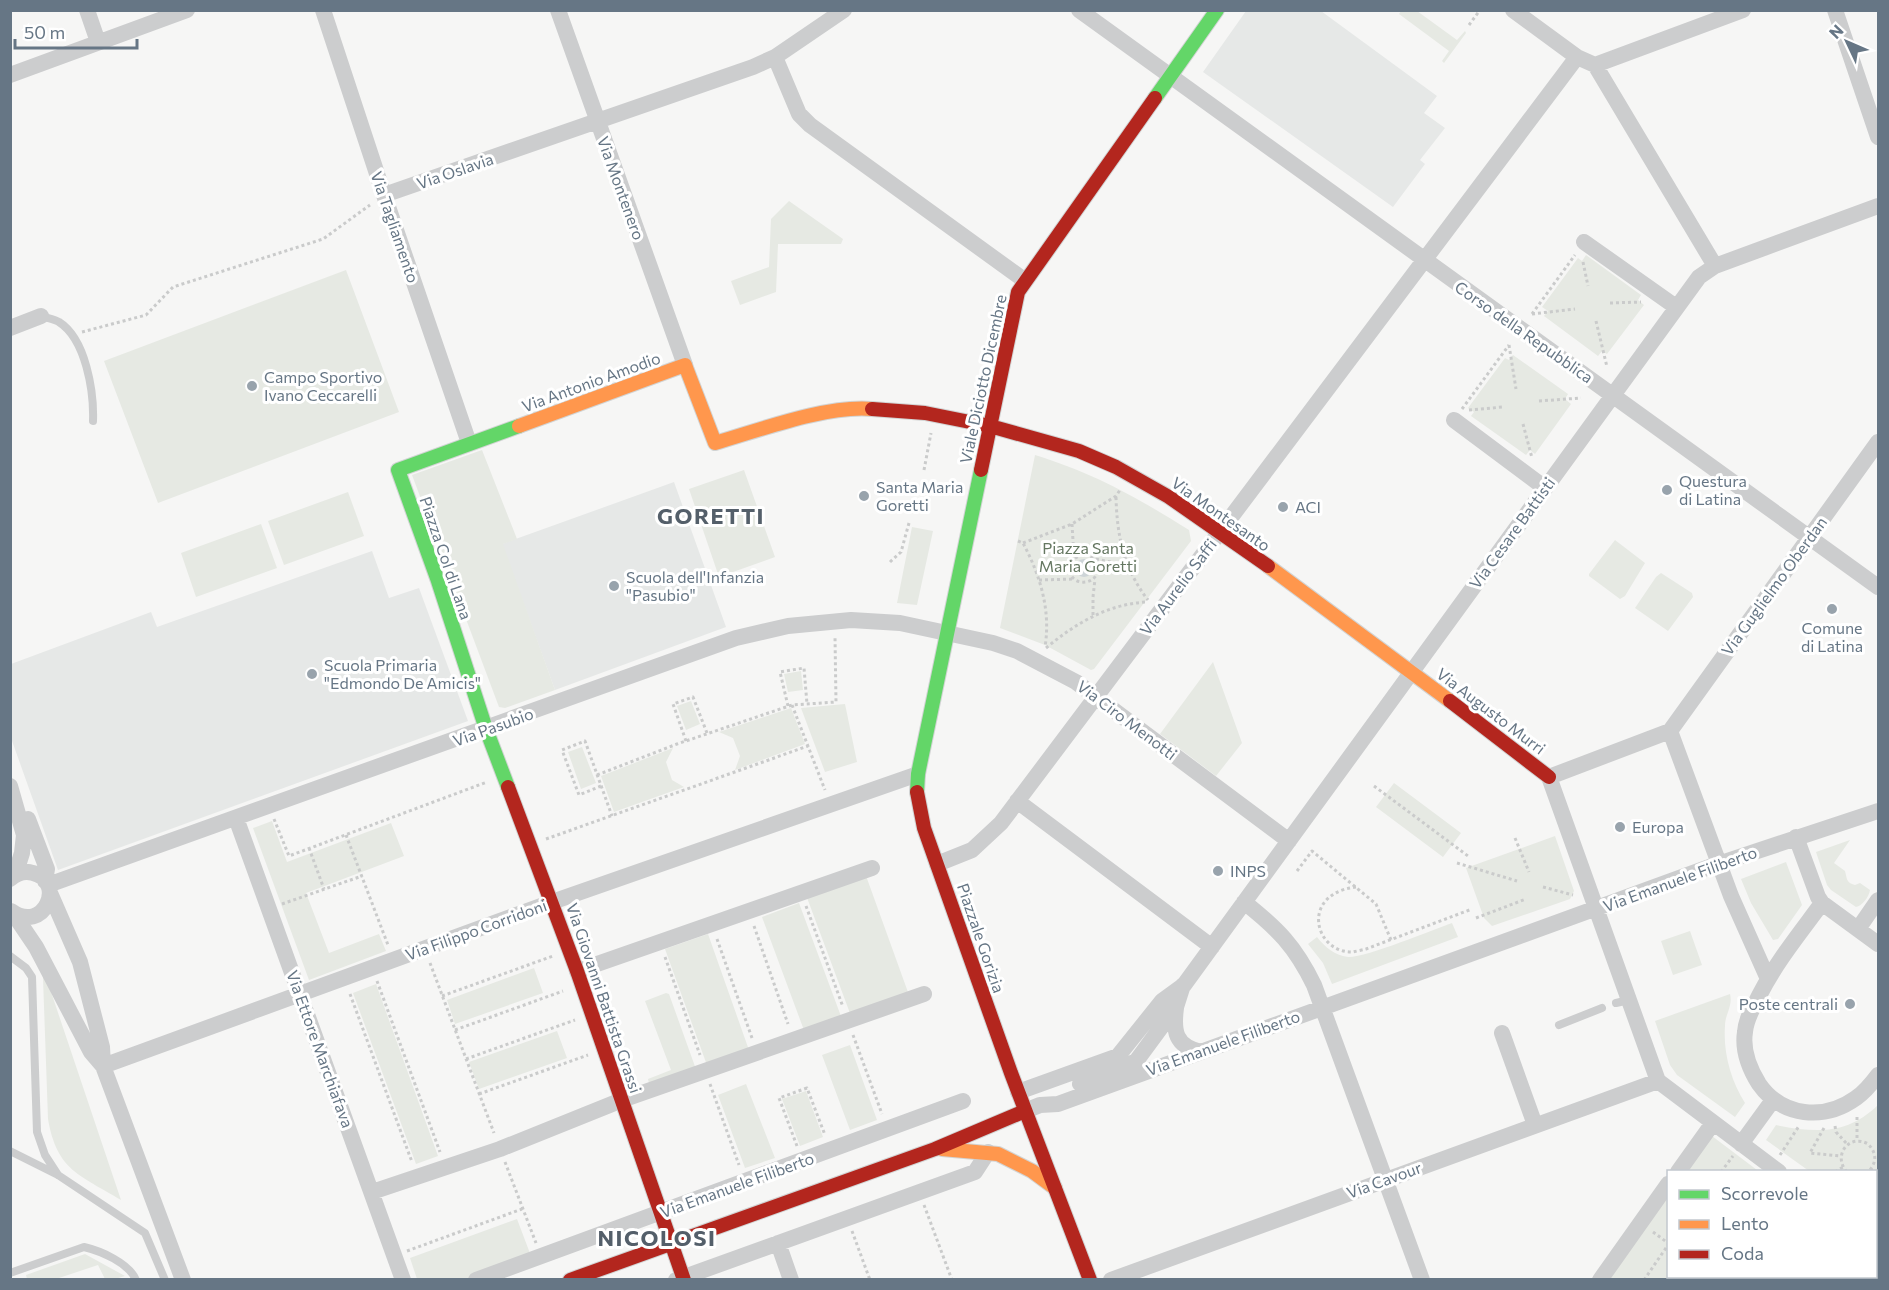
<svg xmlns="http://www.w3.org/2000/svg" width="1889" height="1290" font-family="Commissioner,sans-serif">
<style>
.built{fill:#e6e8e7}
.green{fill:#e6e9e3}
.water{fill:#ced5d8}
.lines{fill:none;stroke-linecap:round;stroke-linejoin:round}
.fast-casing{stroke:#d2d4d4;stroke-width:16}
.slow-casing{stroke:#d2d4d4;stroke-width:16}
.jam-casing{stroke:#d2d4d4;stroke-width:16}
.path{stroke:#cacbcb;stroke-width:3;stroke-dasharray:3 3;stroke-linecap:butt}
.lane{stroke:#cccdce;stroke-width:8}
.street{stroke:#cccdce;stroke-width:16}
.fast{stroke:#63d668;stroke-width:14}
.slow{stroke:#ff974d;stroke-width:14}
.jam{stroke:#b3261e;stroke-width:14}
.poi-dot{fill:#98a3ac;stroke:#fff;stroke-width:2}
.labels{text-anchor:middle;stroke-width:6;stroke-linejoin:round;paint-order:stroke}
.street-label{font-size:16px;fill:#667685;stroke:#fff}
.poi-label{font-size:16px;fill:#667685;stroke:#fff;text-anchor:start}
.park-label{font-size:16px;fill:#657761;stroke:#fff}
.district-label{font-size:22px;font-weight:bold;letter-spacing:1.5px;fill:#545f6a;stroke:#fff}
</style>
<rect width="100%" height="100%" fill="#f6f6f5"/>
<path class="built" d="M1246 11H1321L1437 96 1424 113 1445 128 1420 160 1425 164 1393 207 1203 72Z
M674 482 726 627 555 690 502 544Z
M372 551 389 598 419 588 468 721 58 870 11 738V664L151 612 157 627Z"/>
<path class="green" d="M1401 11H1417L1457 40 1465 31 1466 33 1444 63 1442 61 1449 51 1399 14Z
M789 201 843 239 841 244H778L776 292 740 305 731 281 769 267 771 219Z
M1586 255 1641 295 1638 300 1644 305 1607 354 1602 351 1598 356 1544 316 1548 311 1542 307 1578 258 1582 261Z
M346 270 399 412 158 503 104 361Z
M1513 355 1568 394 1565 399 1571 404 1535 454 1530 450 1526 455 1471 416 1474 412 1468 408 1505 358 1509 360Z
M482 450 517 539 503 544 555 690 505 708 499 707 412 475Z
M1035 455C1096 474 1136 497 1189 530L1191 541 1094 669 1091 670 1045 645 1000 628Z
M744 470 775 557 719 577 689 489Z
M348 492 364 536 284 565 268 521Z
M261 524 277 568 196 597 181 553Z
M912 527 933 531 917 605 897 603Z
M1615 540 1645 563 1625 596 1620 599 1589 576V574Z
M1661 573 1692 593 1693 597 1668 631 1635 608 1656 577Z
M1213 662 1242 743 1216 776 1160 734Z
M801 671 803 690 788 692 784 674Z
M691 701 700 724 686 730 677 706Z
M845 704 857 762 825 772 801 708Z
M791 708 805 744 735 770 740 756 733 738 719 732Z
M582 747 596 783 581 789 568 752Z
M673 748 666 762 672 780 684 787 614 812 601 776Z
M1394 783 1461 833 1443 857 1376 807Z
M272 821 287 862 391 823 404 856 306 893 329 953 379 934 386 951 309 980 253 828Z
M1555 836 1574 891 1570 899 1492 926 1484 918 1466 868Z
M1850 840 1834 863 1845 871C1847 878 1846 883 1855 885L1860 883 1870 890C1869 897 1862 906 1856 907L1831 890 1827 885 1816 852Z
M1786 862 1802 905 1778 939 1773 940 1751 903 1741 879Z
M865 873 909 995 851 1016 806 895Z
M799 903 842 1019 805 1033 762 917Z
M1452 923 1458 937 1332 984 1323 963 1308 944 1317 937C1325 947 1334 955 1348 957 1365 958 1432 930 1452 923Z
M1690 931 1702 965 1673 975 1661 941Z
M708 934 750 1053 708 1068 665 949Z
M534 968 543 993 455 1024 447 1000Z
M46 977 121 1200C80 1175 57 1171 48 1119L43 978Z
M376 984 438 1156 416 1164 353 993Z
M666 993 669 994 697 1072 650 1088 648 1079 671 1070 645 1001Z
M1730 994C1733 1006 1725 1014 1725 1026 1723 1053 1731 1081 1745 1103L1735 1117 1677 1075 1670 1065 1655 1021Z
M557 1031 567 1058 479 1089 469 1062Z
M850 1045 877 1120 850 1130 822 1055Z
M746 1084 775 1158 745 1168 718 1095Z
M806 1091 823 1137 800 1146 782 1099Z
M1878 1105V1218H1876V1172L1809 1171 1766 1140 1776 1125C1816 1133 1847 1135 1878 1105Z
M1712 1136 1757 1170 1758 1171 1682 1172Z
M1668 1190V1276L1684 1277 1682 1280H1604Z
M517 1219 531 1256 466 1280 417 1279 410 1258Z
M85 1254 125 1276 115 1279H105L98 1265 56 1279H27L26 1275Z"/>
<path class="water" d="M1075 568a9 9 0 1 1 18 0a9 9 0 1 1-18 0Z"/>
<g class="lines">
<defs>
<path id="fast" d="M1155 98 1217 10
M508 787 486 729 438 581 398 470 519 426
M917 792 918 774 981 470"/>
<path id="slow" d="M519 426 685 365 715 443C760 430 826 405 872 409
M1268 566 1450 701
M942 1149 998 1154 1032 1171 1055 1188"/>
<path id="jam" d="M872 409 925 413 990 426 1079 451 1116 467 1169 497 1268 566
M981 470 1018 292 1155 98
M1450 701 1549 777
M508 787 577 971 684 1280
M917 792 924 828 1011 1073 1090 1280
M570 1280 935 1149 1025 1111"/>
</defs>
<use href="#fast" class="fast-casing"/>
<use href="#slow" class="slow-casing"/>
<use href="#jam" class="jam-casing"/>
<path class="path" d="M1469 25 1480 10
M1583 262 1588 286
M1610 303 1641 302
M1532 314 1575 255
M1532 314 1575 309
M1596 321 1607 367
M82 332 146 315 173 287 323 239 370 205
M1509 345 1516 389
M1539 401 1581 398
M1462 409 1509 345
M1469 410 1503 407
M1523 424 1532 458
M924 470 931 433
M1116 497C1117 537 1124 569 1148 600
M1072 524 1074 557
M1018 541 1023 543C1040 575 1051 610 1045 647
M1023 543 1072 524 1116 496 1120 490
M1095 559C1109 588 1061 591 1071 561L1083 553 1095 559 1126 565
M890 562 901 552 909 523
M1039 580 1074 579
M1093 615V597L1095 579
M1046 648C1076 623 1108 604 1147 602
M792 705 825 790
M788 706 780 672 804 668 807 704
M686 741 673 704 693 697 707 733
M597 775 677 744 792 705 836 702 835 636
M601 786 579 795 562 750 585 741 612 816
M1374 786 1468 856
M274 819 289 856 487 782
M346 835 388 945
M1515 838 1529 872
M546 839 808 746
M309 848 324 889
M1457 863 1517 881
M1297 871 1312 851 1376 904 1391 940
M1356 887C1348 888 1340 890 1334 894 1305 911 1320 953 1353 952 1357 951 1362 950 1366 949L1472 909
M1543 887 1573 895
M282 904 362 876
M806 906 843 1007
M1476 918 1526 899
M754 926 788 1024
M717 939 752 1038
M665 957 700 1055
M430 963 494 1133
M377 981 440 1152
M350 994 412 1162
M442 996 553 956
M455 1030 563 991
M853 1035 882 1114
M466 1059 575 1020
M710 1084 739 1165
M479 1094 588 1055
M1857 1117V1140
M1835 1126 1836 1132 1847 1144
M1824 1128 1810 1153 1840 1156
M797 1146 779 1098 807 1088 825 1135
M1780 1155 1799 1126
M505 1162 536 1243
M1870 1170 1878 1171
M1721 1172 1733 1156
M1835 1172 1843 1167
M1847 1172C1832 1156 1849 1133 1868 1144 1877 1153 1877 1163 1868 1172
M924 1205 952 1280
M852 1231 870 1280
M1653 1232 1668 1243
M407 1251 522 1209
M1644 1280 1668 1245"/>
<path class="lane" d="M41 316C47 318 55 319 59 322 86 339 94 392 93 421
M10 956 26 968 32 977 37 1132 45 1155 58 1175
M1616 1003 1629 1000
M1559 1025 1602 1008
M10 1151 58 1175 145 1233 165 1280
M10 1273 84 1247C101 1251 129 1263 136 1280"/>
<path class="street" d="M87 10 98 42
M323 10 384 195 469 443
M558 10 685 365
M1079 10 1878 587
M1513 10 1577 57 1595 65 1715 266
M1835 10 1878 137
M775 57 799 114 810 125 1024 280
M1595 65 1743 10
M10 75 187 10
M384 195 753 67 775 57 844 10
M1584 242 1676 307
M10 328 41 316
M1454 420 1545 488
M1670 731 1549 777 1658 1081 1779 1172
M1670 731 1878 442
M1670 731 1731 896 1768 979
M10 786 24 835 22 853 15 875
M1017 801 1212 947
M236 818 403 1280
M28 819 47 869 45 881
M1796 837 1818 897 1822 903 1878 944
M937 864 972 850 1001 823 1577 57
M10 879C17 873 24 870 33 873 67 881 44 935 11 911
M48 885 736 638 788 626 851 620 900 623 993 643 1017 651 1076 682 1289 841
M50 893 80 962 102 1047 103 1066 183 1280
M1244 902C1278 929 1295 946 1314 985L1422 1280
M1822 903C1800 933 1777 961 1760 994 1754 1006 1746 1018 1745 1032 1742 1051 1749 1068 1759 1084 1782 1117 1824 1121 1856 1098 1865 1092 1872 1083 1878 1075
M13 913 36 947 91 1052 103 1066
M1858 929 1878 900
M577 971 872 868
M1176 1008C1173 1031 1175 1046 1201 1052
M1502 1033 1535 1125
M103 1066 552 902 918 774
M1080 1084 1127 1066 1137 1060 1176 1007 1183 985
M1018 1092 1118 1056 1162 1001 1184 985 1699 277 1715 266 1878 206
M1025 1111 1040 1105 1058 1104 1712 866 1878 811
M1741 1144 1773 1100
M1678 1172 1713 1123
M372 1192 500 1149 622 1100 924 994
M1876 1235H1878
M778 1243 791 1280
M476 1280 963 1101
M676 1280 975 1172 988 1152
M1111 1280 1658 1081
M1600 1280 1668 1184
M1690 1280 1692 1276
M1861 1280V1276"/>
<use href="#fast" class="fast"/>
<use href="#slow" class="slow"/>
<use href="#jam" class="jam"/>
</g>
<g class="poi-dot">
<circle cx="252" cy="386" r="6"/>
<circle cx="1667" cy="490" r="6"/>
<circle cx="864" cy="496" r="6"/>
<circle cx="1283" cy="507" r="6"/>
<circle cx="614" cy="586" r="6"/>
<circle cx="1832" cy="609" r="6"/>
<circle cx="312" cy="674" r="6"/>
<circle cx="1620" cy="827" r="6"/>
<circle cx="1218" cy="871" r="6"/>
<circle cx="1850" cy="1004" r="6"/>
</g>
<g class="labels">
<g class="street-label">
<text transform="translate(455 171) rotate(-19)" y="6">Via Oslavia</text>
<text transform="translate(621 188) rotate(70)" y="6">Via Montenero</text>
<text transform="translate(395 227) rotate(71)" y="6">Via Tagliamento</text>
<text transform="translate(1524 332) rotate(35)" y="6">Corso della Repubblica</text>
<text transform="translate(983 379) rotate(-78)" y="6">Viale Diciotto Dicembre</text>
<text transform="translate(591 382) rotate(-20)" y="6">Via Antonio Amodio</text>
<text transform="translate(1221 514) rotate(35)" y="6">Via Montesanto</text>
<text transform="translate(1512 533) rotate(-54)" y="6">Via Cesare Battisti</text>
<text transform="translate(446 558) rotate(71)" y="6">Piazza Col di Lana</text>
<text transform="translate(1774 586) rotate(-54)" y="6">Via Guglielmo Oberdan</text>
<text transform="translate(1178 587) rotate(-53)" y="6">Via Aurelio Saffi</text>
<text transform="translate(1491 711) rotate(37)" y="6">Via Augusto Murri</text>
<text transform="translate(1127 720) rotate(37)" y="6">Via Ciro Menotti</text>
<text transform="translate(493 727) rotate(-20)" y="6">Via Pasubio</text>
<text transform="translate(1680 879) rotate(-20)" y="6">Via Emanuele Filiberto</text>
<text transform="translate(476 930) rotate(-20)" y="6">Via Filippo Corridoni</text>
<text transform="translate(981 938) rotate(71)" y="6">Piazzale Gorizia</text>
<text transform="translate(604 998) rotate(71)" y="6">Via Giovanni Battista Grassi</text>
<text transform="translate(1223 1043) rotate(-20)" y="6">Via Emanuele Filiberto</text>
<text transform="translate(320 1049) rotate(70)" y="6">Via Ettore Marchiafava</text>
<text transform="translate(1384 1180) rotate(-20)" y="6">Via Cavour</text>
<text transform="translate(737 1185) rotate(-20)" y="6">Via Emanuele Filiberto</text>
</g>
<g class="poi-label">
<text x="264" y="383">Campo Sportivo<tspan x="264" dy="18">Ivano Ceccarelli</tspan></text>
<text x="1679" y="487">Questura<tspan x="1679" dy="18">di Latina</tspan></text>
<text x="876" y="493">Santa Maria<tspan x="876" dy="18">Goretti</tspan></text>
<text x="1295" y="513">ACI</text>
<text x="626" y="583">Scuola dell'Infanzia<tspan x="626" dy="18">"Pasubio"</tspan></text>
<text x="1832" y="634" text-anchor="middle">Comune<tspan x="1832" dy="18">di Latina</tspan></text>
<text x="324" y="671">Scuola Primaria<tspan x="324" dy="18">"Edmondo De Amicis"</tspan></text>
<text x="1632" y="833">Europa</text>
<text x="1230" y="877">INPS</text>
<text x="1838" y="1010" text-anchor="end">Poste centrali</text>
</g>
<g class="park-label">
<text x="1088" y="554">Piazza Santa<tspan x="1088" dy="18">Maria Goretti</tspan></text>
</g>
<g class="district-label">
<text x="711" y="524">GORETTI</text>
<text x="657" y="1246">NICOLOSI</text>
</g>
</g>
<rect width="1889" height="1290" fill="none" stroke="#667685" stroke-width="24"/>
<rect x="1667" y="1170" width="210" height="108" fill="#ffffff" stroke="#c2c8ce" stroke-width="1.5"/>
<rect x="1679" y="1190" width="30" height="9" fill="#63d668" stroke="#c2c8ce" stroke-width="1.5"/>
<text x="1721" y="1200" font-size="18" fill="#667685">Scorrevole</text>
<rect x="1679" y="1220" width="30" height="9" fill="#ff974d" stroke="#c2c8ce" stroke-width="1.5"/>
<text x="1721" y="1230" font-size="18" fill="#667685">Lento</text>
<rect x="1679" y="1250" width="30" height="9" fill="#b3261e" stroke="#c2c8ce" stroke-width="1.5"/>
<text x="1721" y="1260" font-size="18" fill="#667685">Coda</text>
<g transform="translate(1847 42) rotate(314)" stroke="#ffffff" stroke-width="4.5" paint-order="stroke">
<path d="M0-4.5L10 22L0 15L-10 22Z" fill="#667685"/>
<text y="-9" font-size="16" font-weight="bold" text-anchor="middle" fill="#667685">N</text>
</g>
<path d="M15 39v9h122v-9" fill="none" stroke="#667685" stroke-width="3"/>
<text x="24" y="39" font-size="18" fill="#667685" stroke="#ffffff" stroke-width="4.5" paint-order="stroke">50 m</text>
</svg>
